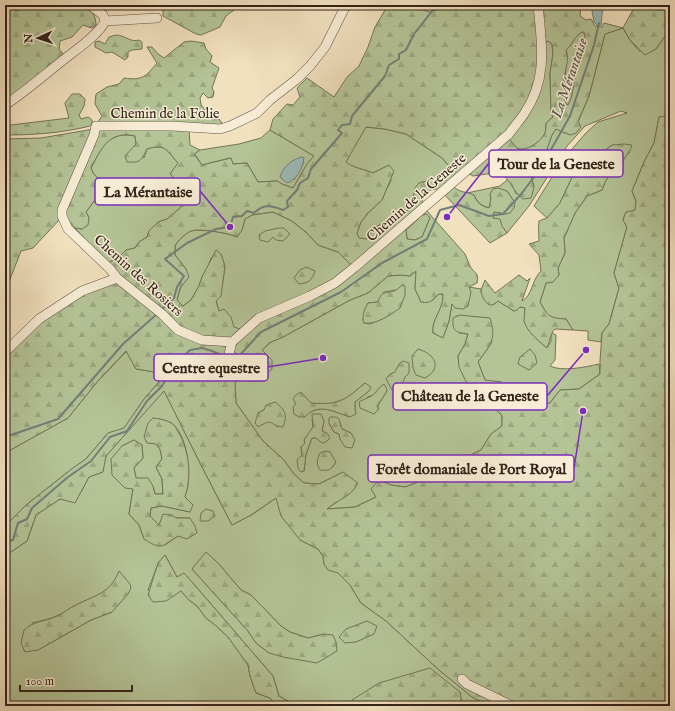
<svg xmlns="http://www.w3.org/2000/svg" width="675" height="711" font-family="'IM FELL English',serif">
<style>
.green{fill:#b4c497;stroke:#737458;fill-rule:evenodd}
.forest{fill:url(#forest-firs);stroke:#737458;fill-rule:evenodd}
.water{fill:#9cbcb8;stroke:#727f79}
.lines{fill:none;stroke-linecap:round;stroke-linejoin:round}
.stream{stroke:#727f79;stroke-width:2}
.minor-casing{stroke:#625343;stroke-width:10}
.minor{stroke:#f7ecd5;stroke-width:9}
.labels{text-anchor:middle;stroke-width:3;stroke-linejoin:round;paint-order:stroke}
.street-label{font-size:14px;fill:#32241a;stroke:#f7ecd5}
.water-label{font-size:15px;font-style:italic;fill:#525249;stroke:#f7ecd5}
.leader{fill:none;stroke:#7b2cbf;stroke-width:1.5}
.callout-dot{fill:#7b2cbf;stroke:#f7ecd5;stroke-width:1.5}
.callout{fill:#f7ecd5;stroke:#7b2cbf;stroke-width:1.5}
.callout-label{font-size:15px;text-anchor:middle;font-weight:bold;fill:#32241a}
</style>
<defs>
<pattern id="forest-firs" width="22" height="20" patternUnits="userSpaceOnUse"><rect width="22" height="20" fill="#b4c497"/><path d="M5 1l3.5 6h-7zM16 11l3.5 6h-7z" fill="#9ba882"/></pattern>
</defs>
<rect width="100%" height="100%" fill="#f2e1bf"/>
<filter id="stains"><feTurbulence type="fractalNoise" baseFrequency=".005" numOctaves="4"/><feColorMatrix values="0 0 0 0 .2 0 0 0 0 .09 0 0 0 0 .02 0 0 0 .5 -.17"/></filter>
<radialGradient id="worn" r=".72"><stop offset=".6" stop-color="#630" stop-opacity="0"/><stop offset="1" stop-color="#630" stop-opacity=".3"/></radialGradient>
<path class="green" d="M623 28 630 40 639 51 656 49 670 29V116L659 117 654 143 644 162 632 191 636 201 635 211 626 212 623 219 627 227 614 273 619 288 609 324 602 333 601 342 588 340V331L573 330 566 319C549 318 549 318 540 302L546 283 559 275 558 268 565 253 564 238 575 213 587 196 602 190 605 182 615 167 622 164 624 158 630 152 612 145 602 153 595 151 582 156 560 203 547 218 534 206 562 161 585 134 598 122 627 113 621 111 585 126 567 146 529 206 507 233 493 218 494 212 506 214 515 203 507 191 490 194 491 198 490 208C481 206 478 203 474 195L467 193 500 186 508 179 512 184 516 194 534 187 531 176 537 166 541 158 558 155 547 149 552 135 556 128 565 133 578 122 589 96 605 34Z
M582 32H584L586 44 582 54 583 58 579 62 571 100 569 105 566 104C561 87 566 82 566 66 567 61 566 55 566 50L570 46 573 39Z
M548 41 552 44 553 54 550 73 551 113 553 117 546 123C546 126 546 130 545 133 543 140 528 151 520 149 515 148 511 142 509 139L544 43Z
M365 127 385 129 406 134 442 158 449 166 438 178 419 183 412 205 407 211 379 225 372 231 367 239H359L357 233 361 222 368 213 382 200 386 190 391 181 389 165 373 173C364 169 353 168 345 162Z
M270 130 314 156 307 164 293 188 282 184 277 181 258 182 247 163 233 164 230 158 202 165 194 153 200 150 239 144 261 138ZM304 162 294 180 289 164Z
M121 135H128L135 136 136 144 144 158 147 149C166 143 167 151 178 163L176 180C184 185 186 189 189 197L179 209 167 219 158 222 149 231 147 237 139 242 135 248 126 250 117 259 107 263 75 228 82 229 89 218 86 212 97 197 101 195V182L93 173 91 168C100 151 101 141 121 135Z
M273 212 292 221 307 233 318 245 338 252 353 267 339 278 243 330 234 328 230 317 219 312 216 301 222 286 225 267 221 254 211 258 208 268 202 277 199 286 191 300 183 306 177 300 186 269 175 255C175 253 175 249 175 246 177 241 186 233 191 231 199 228 229 233 237 237L242 230 245 219 252 215Z
M426 214 430 218 422 237 415 240 407 239 406 230 422 215Z
M416 271 415 289 421 302 433 300 439 294H443C444 304 439 311 435 320 433 324 433 329 433 333L443 337 449 321 452 303 469 287 481 289V292L493 305 498 301 514 311 520 307 525 308C525 313 524 318 525 322 528 332 539 341 547 348L551 341V333L556 335 555 360 550 366C562 372 586 367 599 364L600 374 579 389 560 390 550 403 528 408 507 398 485 380 478 362 492 342 479 317H470L459 333 468 334 465 344 458 356 460 367 472 394 483 396 502 416V426L491 434 481 450 456 462 434 476 405 487 391 485 379 480 376 497 355 507 326 509 337 502 343 472 319 484 304 483 294 474 284 460 263 441 236 403 235 383 239 378 248 381 272 360 262 350 271 342 283 337 350 300 368 293 388 276 401 275 410 276ZM396 290 391 314 370 324 364 323 363 320 368 303 378 302 384 292ZM365 383 369 391 355 402V409L350 417C335 412 326 405 309 412L296 404H330L347 398ZM387 391 378 405V410L367 397ZM264 410 278 427 271 422 266 421 262 424 258 413ZM312 419 324 421 322 431 316 438H312L306 454 304 471 301 447 305 443 304 440 313 427ZM340 422 342 429 351 433 340 439 339 434 334 432 329 423Z
M127 351 136 369 155 372 159 382 144 399 124 429 108 433 86 459 73 468 26 505 5 526V453L68 418 97 382Z
M164 390 200 463 232 525 253 514 276 498 300 540 318 549 323 556 324 564 328 569 338 572 350 585 361 603 386 621 439 670 472 697 490 706H462L460 692 353 700V706H324L323 705 292 706V703L279 696 273 676 192 582 177 577 165 555 158 564 148 590 181 591 189 600 197 606 206 618 215 625 228 637 248 665 250 676 256 693 270 698 277 706H5V556L27 541 36 515 60 499 75 502 89 477 102 472 106 456ZM153 418C160 419 168 420 174 425 187 438 190 467 188 485 188 489 185 493 185 497 185 501 188 508 190 512L162 506 151 508 150 516 159 525 176 518H190L178 536 165 545 144 539 139 525 129 514 133 489 122 446 134 440 142 445 143 458 134 468 136 478 153 486 155 494H163L162 479 156 467 162 459 160 449 156 444ZM206 553 218 563 241 590 251 595 281 626 290 632 308 638 324 634 269 653 256 643 248 631 192 569ZM119 572 112 612 91 620 38 650 32 623C41 621 51 619 59 615 66 612 72 607 78 604 96 596 111 592 119 572Z"/>
<path class="forest" d="M23 5C33 5 77 3 83 6 92 10 96 16 96 25L92 28 83 25 72 37 60 41 59 49 64 55 5 102V14L10 9 18 11 22 8Z
M163 5H236L234 10 226 16 220 27 201 35 196 34 163 16Z
M388 5H410L429 12 437 10 440 5H534L541 61 533 94 513 126 440 192 437 189C423 190 422 195 422 207L353 267 338 252 318 245 307 233 292 221 273 212 252 215 245 219 242 230 237 237C229 233 199 228 191 231 186 233 177 241 175 246 175 249 175 253 175 255L186 269 189 277 180 288 177 300 183 306 191 300 199 286 202 277 216 250 221 254 225 266 221 296 216 301 219 311 224 309 231 317 234 327 243 330 231 340 201 337 179 328 128 285 107 263 117 259 126 250 135 248 139 242 147 237 149 231 158 222 167 219 179 209 189 197C184 184 179 184 170 174L178 163C167 151 166 143 147 149 141 160 142 163 127 162L125 156 136 144 135 136C109 130 101 149 91 168L93 173 101 182V195L97 197 86 212 89 218 88 225 82 229 75 228 65 217 64 211 97 129H189L190 145 200 150 194 154 202 165 231 158 233 164 247 163 258 182 277 181 282 184 293 188 307 164 314 156 270 130 273 119 287 104 293 105 300 97 297 88 307 78 334 97 347 77 359 66 368 47 375 27ZM366 127 385 129 406 134 442 158 449 166 438 178 419 183 415 188 412 205 407 211 379 225 372 231 367 239 359 238 357 233 361 222 368 213 382 200 394 171 389 165 373 173C364 169 353 168 346 162Z
M541 5H581L580 16 586 20 591 19 595 26 602 27 604 23 623 28 634 8 661 10 670 5V29L656 49 645 55 630 40 623 28 605 34 589 96 578 121 581 127 576 133 570 135 556 129 552 135 547 149 558 155 555 160 550 161 541 158 537 166 531 176 534 187 531 198 523 199C513 191 511 181 500 172L473 176 468 173 509 139 518 149C527 151 541 142 545 133 546 130 546 126 546 123L553 117 551 113 550 73 553 54 552 44 548 41 544 43ZM582 32H584L586 44 582 55 583 58 579 62C579 68 576 72 575 78 573 87 573 96 568 105L566 104C563 95 563 88 564 79 565 68 570 60 566 50 574 43 572 39 582 32Z
M116 35C125 35 131 43 139 40L142 42V49L132 50 128 52V57L125 60 112 52 106 53 95 47V42L99 41 105 44 109 37Z
M191 41 204 43 206 49 212 56 210 62 219 68 212 88 214 92 213 97 208 98 203 93 200 98 201 105 204 108 205 113 213 120 219 119 222 123 219 127 98 122 102 116 95 104 96 94 107 87 119 84 124 78C143 81 146 76 157 63L147 47H152L158 54 164 58 184 42Z
M72 94H80L85 99 84 106 79 115 81 119 88 117 92 120V124L90 126C62 133 34 135 5 135V127L11 125 69 118 65 103Z
M670 116V706H490L472 697 439 670 386 621 361 603 350 585 338 573 328 570 324 564 323 556 318 549 300 540 281 516 276 498 251 515 232 525 200 463 164 391 106 456 103 472 89 477 75 503 60 499 36 515 27 541 5 556V526L26 505 73 468 86 459 108 433 124 428 144 399 159 382 155 372 136 369 126 351 97 382 68 418 5 453V356L39 322 88 291 114 279 176 331 230 343 226 362 243 334 266 317 334 285 426 210 465 254C467 258 468 262 470 266 475 275 479 271 477 283L469 287 471 292 468 306 463 309 455 308 452 304 449 321 443 338 433 333C431 319 444 309 443 294H439C432 300 431 304 421 302L415 289 416 271 410 276 401 275 388 276 368 293 350 300 283 337 271 342 262 350 272 360V369L259 381H248L239 378 235 383 236 403 263 441 284 460 294 474 304 483 319 484 343 472 358 483C350 498 338 499 327 509L355 507 376 497 371 489 379 480 391 485 405 487 434 476 456 462 481 450 491 434 502 426V416L483 397 472 394 459 367 458 356 465 344 468 334C456 332 452 332 453 318L459 315 490 318C497 340 490 345 478 362L485 380 502 382 507 398 528 408 550 403 560 390 579 389 600 374V361L602 333 609 324 619 288 614 273 627 227 623 220 626 212 635 210 636 201 632 191 644 162 654 143 659 117ZM426 214 430 218 422 237 415 240 407 239 406 230 422 215Z
M94 129 61 218 33 248 21 251 5 292V139L41 138Z
M624 144 632 145C630 153 624 156 622 165L615 167 605 182 602 190 587 196 575 213 564 238 565 253 558 268 559 275 553 282 546 283 540 302C548 317 550 318 566 319L573 330 555 329C550 334 550 341 547 348 539 341 527 332 524 321 524 317 525 312 525 308L520 307 517 310 514 311 498 301C497 302 493 305 492 305 486 306 481 295 481 290 482 287 484 283 485 280L495 293 519 275 527 281 530 278 522 301C533 295 531 281 541 271L539 255 529 244 539 241C539 234 538 228 539 221L547 218 560 203 582 156 588 151H595L602 153 612 145Z
M452 186C461 193 464 191 474 195 477 203 481 206 489 208L491 198 490 194 493 189 498 188 507 191 515 203 514 208 510 213 506 214 494 212 493 218 500 219 502 226 507 233 490 243 443 193Z
M279 228H284L290 234 283 241 276 240 273 237 268 242 260 240 259 235 265 231Z
M306 267 315 271C312 281 308 283 299 284L294 278 300 270Z
M403 284 405 287V295L400 308C390 315 376 325 364 323 361 317 365 308 368 303L378 302C382 290 385 294 394 291 398 289 400 287 403 284Z
M418 349C435 354 443 368 425 378L416 375 413 368 412 356Z
M530 349 535 355 537 363 529 370 518 364 520 357Z
M403 361 409 363V373L405 377 401 388 392 390 386 379 390 374 395 372 399 364Z
M365 383 371 387 369 391 355 402V409L356 414 350 417C334 412 318 402 305 417H299L294 414 293 407 296 404 293 399 296 395 301 392 311 403C339 405 344 401 365 383Z
M384 384 386 387 387 391 378 405V410L374 414 360 408 359 402C364 399 371 397 374 394 378 390 379 387 384 384Z
M275 402C285 410 288 414 283 427 269 426 275 417 258 427L255 423 258 413 264 410 266 405Z
M312 414H321L324 421 322 431 327 433 330 438 326 442 322 443 316 438H312L306 454 304 471 301 472 298 468 297 460 302 455 301 447 305 443 304 440 313 427Z
M331 417C342 416 338 421 342 429L351 433 355 440 352 448 345 447 340 439 339 434 334 432 329 423V418Z
M153 418C160 419 168 420 174 425 177 429 180 435 182 439 190 458 191 478 185 497L193 505 190 512 162 506 151 508 150 516 159 525 163 514 172 515 176 518H190L195 526 197 533 187 539 178 536C161 546 163 551 144 539L139 525 129 514 133 489 125 488 112 475 111 459 122 446 134 440 142 445 143 458 134 468 136 478H148L153 486 155 494H163L162 479 156 467 162 459 160 449 156 444 147 443 144 437 148 423Z
M325 451 330 452 336 462C332 470 328 471 320 470 316 464 317 459 320 453Z
M206 509 213 511 215 516 208 521H200L201 513Z
M206 552 218 563 241 590 251 595 281 626 290 632 308 638 324 634 333 635 336 642 337 651 317 663 283 657 269 653 256 643 248 631 192 569Z
M165 555 177 577 184 573 192 582 273 676 279 696 292 704V706H277L270 698 256 693 250 676 248 665 228 637 215 625 206 618 197 606 189 600 181 591 166 601 153 602 148 595 158 563Z
M119 571 130 584 131 588 128 594 112 612 91 620 38 650 25 652 21 643 24 630C34 621 42 622 55 617 62 614 69 608 76 605 95 595 110 594 119 571Z
M367 621 377 626 374 634 356 642 345 643 339 637 346 629Z
M430 668 460 692 462 706H353L352 700 379 683Z"/>
<path class="water" d="M591 5H603L601 25H597L594 22Z
M302 157 304 158C303 168 296 181 287 183L280 177C283 167 292 159 302 157Z"/>
<g class="lines">
<path class="stream" d="M541 5 554 7 560 5
M162 309 174 298 177 287 184 276 165 259 187 243 216 229 230 227 233 217 242 216 247 211 254 213C263 204 271 205 283 210L288 207 287 201 297 190 300 183 308 178 311 169 342 133 338 130 342 125 350 124 352 116 385 76 389 65 399 59V54L406 50 414 34 437 5
M5 437 58 419 123 344 157 314
M5 542 13 540 18 523 27 519 32 508 68 477 91 461 110 437 127 431 147 401 162 386 174 366 190 350 202 348 212 351 224 356H239L261 332 341 292 382 263 427 239 440 210 459 205 489 216 503 214 522 193 540 169 570 116 594 45 599 23"/>
<defs>
<path id="minor" d="M90 5 103 15 105 21
M105 21 157 18
M5 105C25 92 43 76 62 61 74 51 100 34 105 21
M232 342 202 340 178 330 162 314 117 278 110 269 68 229 62 216V210L94 135 96 126H172L220 129 230 126 257 113 270 100 297 79 310 66 325 47 346 5
M5 352 39 319 82 291 117 278
M229 354 232 342 259 318 310 296 335 283 355 267 509 134C514 127 519 121 524 114 548 79 542 45 538 5
M462 679 467 684 512 706"/>
</defs>
<use href="#minor" class="minor-casing"/>
<use href="#minor" class="minor"/>
</g>
<g class="labels">
<g class="street-label">
<text x="165" y="118">Chemin de la Folie</text>
<text transform="translate(416 197) rotate(-41)" y="5">Chemin de la Geneste</text>
<text transform="translate(139 275) rotate(42)" y="5">Chemin des Rosiers</text>
</g>
<g class="water-label">
<text transform="translate(569 78) rotate(-71)" y="5">La Mérantaise</text>
</g>
</g>
<path class="leader" d="M447 217L489 163M230 227L200 191M323 358L268 367M586 350L547 396M583 411L574 468"/>
<g class="callout-dot">
<circle cx="447" cy="217" r="4"/>
<circle cx="230" cy="227" r="4"/>
<circle cx="323" cy="358" r="4"/>
<circle cx="586" cy="350" r="4"/>
<circle cx="583" cy="411" r="4"/>
</g>
<g class="callout">
<rect x="489" y="150" width="134" height="27" rx="4"/>
<rect x="95" y="178" width="105" height="27" rx="4"/>
<rect x="154" y="354" width="114" height="27" rx="4"/>
<rect x="393" y="383" width="154" height="27" rx="4"/>
<rect x="368" y="455" width="206" height="27" rx="4"/>
</g>
<g class="callout-label">
<text x="556" y="169">Tour de la Geneste</text>
<text x="148" y="197">La Mérantaise</text>
<text x="211" y="373">Centre equestre</text>
<text x="470" y="401">Château de la Geneste</text>
<text x="471" y="474">Forêt domaniale de Port Royal</text>
</g>
<rect width="675" height="711" fill="none" stroke="#f2e1bf" stroke-width="20"/>
<rect x="6" y="6" width="663" height="699" fill="none" stroke="#32241a" stroke-width="2"/>
<rect x="10" y="10" width="655" height="691" fill="none" stroke="#32241a"/>
<g transform="translate(38 38) rotate(267)" stroke="#f7ecd5" stroke-width="3" paint-order="stroke">
<path d="M0-3L7 15L0 10L-7 15Z" fill="#32241a"/>
<text y="-6" font-size="11" font-weight="bold" text-anchor="middle" fill="#32241a">N</text>
</g>
<path d="M20 685v6h112v-6" fill="none" stroke="#32241a" stroke-width="2"/>
<text x="26" y="685" font-size="12" fill="#32241a" stroke="#f7ecd5" stroke-width="3" paint-order="stroke">100 m</text>
<rect width="100%" height="100%" filter="url(#stains)"/>
<rect width="100%" height="100%" fill="url(#worn)"/>
</svg>
